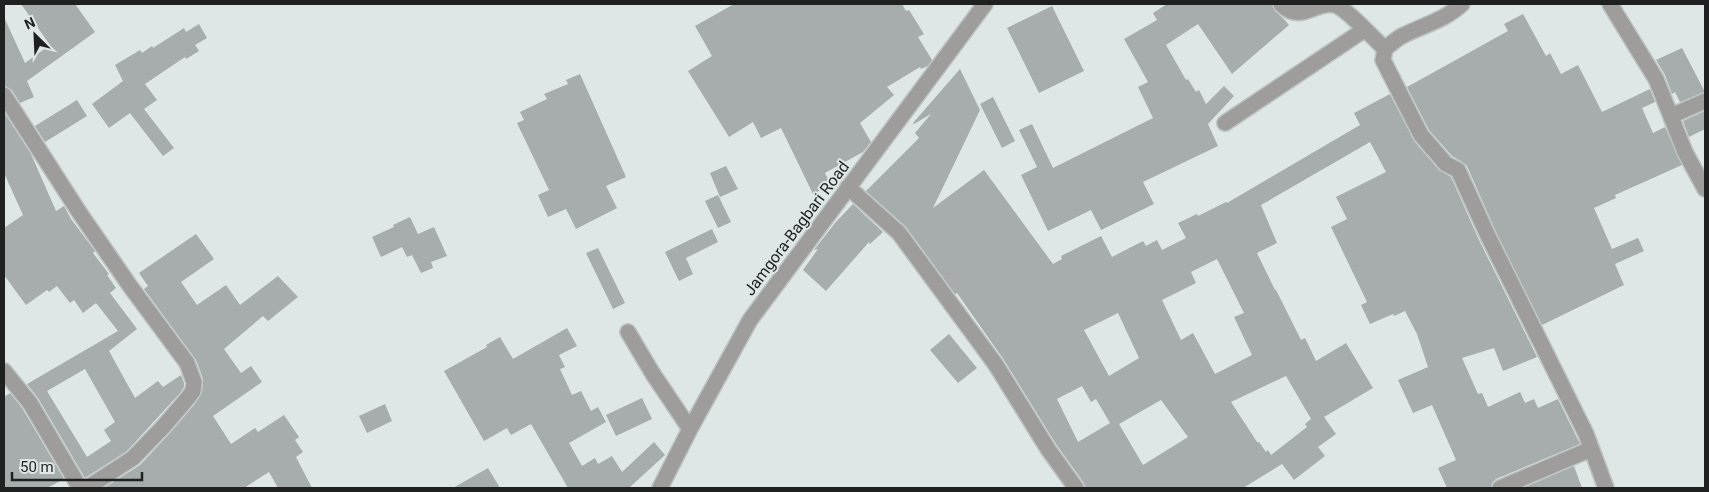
<svg xmlns="http://www.w3.org/2000/svg" width="1709" height="492" font-family="Roboto,sans-serif">
<style>
.building{fill:#a7adad;fill-rule:evenodd}
.lines{fill:none;stroke-linecap:round;stroke-linejoin:round}
.street-casing{stroke:#bcc3c3;stroke-width:18}
.street{stroke:#9f9c9c;stroke-width:15}
.labels{text-anchor:middle;stroke-width:4;stroke-linejoin:round;paint-order:stroke}
.street-label{font-size:16px;fill:#1f2121;stroke:#dfe6e6}
</style>
<rect width="100%" height="100%" fill="#dfe6e6"/>
<path class="building" d="M21 4H75L95 32 27 81 34 97 20 103 12 90 4 86V17L25 63 50 45Z
M734 4H902L906 11 909 10 924 34 918 37 932 60 928 66 921 69 920 67 887 87 894 95 860 123 871 142 863 152 825 173 831 185 813 194 781 128 761 138 753 122 729 137 688 71 712 56 695 26Z
M1167 4H1272L1275 11 1283 18 1289 25 1232 74 1198 24 1166 45 1186 80 1188 79 1196 92 1199 90 1206 104 1224 86 1234 96 1208 124 1218 146 1143 182 1154 204 1101 230 1091 210 1048 231 1021 175 1037 167 1019 130 1032 124 1053 168 1153 118 1138 87 1148 82 1124 39 1157 20 1153 13Z
M1052 6 1084 71 1039 93 1007 28Z
M1523 14 1546 56 1550 53 1561 74 1578 65 1602 112 1650 89 1655 102 1642 108 1653 133 1665 127 1682 165 1615 195 1616 198 1594 208 1612 249 1638 238 1644 251 1615 264 1624 285 1542 325 1496 232 1467 166 1462 162 1452 156 1429 130 1407 87 1508 31 1504 24Z
M199 24 207 38 195 45 199 51 186 59 185 57 145 84 157 100 144 109 174 148 163 156 130 113 109 128 92 104 123 81 115 65 140 50 142 53 152 46 153 48 184 28 186 32Z
M1682 48 1705 92 1680 102 1675 92 1672 94 1665 75 1656 60Z
M960 69 980 110 933 208 984 170 1053 264 1062 259 1061 256 1101 236 1112 257 1143 241 1146 246 1157 240 1162 250 1186 238 1178 223 1197 214 1198 216 1226 202 1227 203 1360 125 1354 113 1390 94 1414 141 1439 170 1451 177 1479 240 1537 357 1503 371 1494 348 1462 358 1478 394 1482 393 1488 407 1520 392 1525 403 1534 399 1538 408 1558 399 1580 444 1496 479 1492 483 1491 488H1447L1438 468 1456 460 1432 405 1413 413 1398 380 1428 367 1417 334 1405 311 1394 316 1393 314 1370 324 1361 305 1367 302 1331 227 1347 219 1336 197 1386 172 1370 142 1261 205 1277 243 1257 253 1275 290H1276L1301 340 1305 338 1316 361 1346 343 1373 388 1324 417 1336 434 1318 447 1325 456 1294 480 1282 464 1243 488H1085L1084 483 1056 444 1004 360 957 293 955 294 906 227 866 191 919 138 915 133 931 114 914 124 913 123ZM1217 259 1244 313 1234 317 1252 355 1215 374 1193 333 1181 340 1162 300 1196 283 1191 272ZM1118 313 1139 358 1109 376 1084 330ZM1286 376 1311 419 1305 424 1307 427 1271 455 1268 450 1266 452 1259 442H1257L1231 402ZM1082 386 1091 402 1096 399 1110 423 1078 442 1057 399ZM1161 400 1188 437 1143 465 1119 424Z
M580 74 626 177 606 186 617 208 576 229 566 209 548 217 538 195 549 190 517 123 524 120 520 112 547 99 544 94 568 84 566 80Z
M993 97 1015 141 1002 148 980 104Z
M77 100 87 116 45 142 35 126Z
M1705 111V129L1689 137 1683 121Z
M4 112 31 154 56 211 64 206 71 219 95 251 93 253 109 274 107 275 116 288 110 293 137 329 109 351 135 398 158 381 163 387 181 375 184 383V387L180 393 127 451 85 478 38 398 27 384 118 331 96 303 83 313 74 300 70 303 57 286 49 292 47 290 26 305 4 275V228L23 215 4 173ZM85 369 115 422 104 430 111 441 87 457 47 391Z
M726 166 738 189 720 197 710 173Z
M718 195 731 222 718 228 705 201Z
M853 204 883 232 870 244 869 242 826 291 803 270 818 249 814 250 835 223Z
M410 217 418 234 434 227 447 256 431 262 433 268 421 273 412 255 407 257 402 247 381 257 372 237 394 227 393 225Z
M712 229 718 242 686 258 693 274 679 281 665 252Z
M196 234 214 259 181 282 197 305 226 285 240 305 278 276 298 297 268 321 263 316 224 349 241 373 251 366 262 382 213 416 231 444 255 428 258 432 284 415 299 437 295 440 303 452 296 457 312 488H278L269 472 244 488H104L140 465 170 433 194 405 202 393 203 379 196 360 144 289 148 286 139 273Z
M598 248 625 303 613 309 586 253Z
M567 328 577 346 559 355 565 367 560 369 572 395 581 391 591 411 598 407 606 422 569 443 582 466 595 458 598 464 612 456 622 472 654 442 665 455 630 487 631 488H568L531 424 511 435 507 428 484 441 444 371 487 347 486 345 500 337 513 359Z
M949 334 977 368 958 383 930 350Z
M10 393 22 408 64 479 47 488H4V397Z
M642 398 652 419 616 436 606 415Z
M385 404 392 421 367 433 359 416Z
M1574 466 1582 488H1523Z
M488 468 500 488H453Z"/>
<g class="lines">
<defs>
<path id="street" d="M1281 4C1301 25 1315 0 1335 5 1347 9 1374 39 1385 49
M1462 4C1445 20 1424 25 1404 35 1397 38 1391 44 1385 49L1383 60 1421 135 1446 164 1458 170 1488 236 1586 434 1606 488
M1610 4 1656 79 1685 152 1705 189
M4 95 79 212 130 286 187 363 194 382 193 391 187 399 163 427 133 458 87 488
M1671 116 1705 101
M1225 123 1364 30
M848 187 899 233 996 365 1048 449 1076 488
M628 332 653 374 690 429
M4 371 30 403 80 488
M660 488 690 429 750 320 985 4
M1500 488 1591 449"/>
</defs>
<use href="#street" class="street-casing"/>
<use href="#street" class="street"/>
</g>
<g class="labels">
<g class="street-label">
<text transform="translate(796 228) rotate(-53)" y="6">Jamgora-Bagbari Road</text>
</g>
</g>
<rect width="1709" height="492" fill="none" stroke="#1f2121" stroke-width="10"/>
<g transform="translate(35 35) rotate(336)" stroke="#dfe6e6" stroke-width="4" paint-order="stroke">
<path d="M0-4L9 19L0 12L-9 19Z" fill="#1f2121"/>
<text y="-8" font-size="14" font-weight="bold" text-anchor="middle" fill="#1f2121">N</text>
</g>
<path d="M12 472v8h130v-8" fill="none" stroke="#1f2121" stroke-width="2.5"/>
<text x="20" y="472" font-size="15" fill="#1f2121" stroke="#dfe6e6" stroke-width="4" paint-order="stroke">50 m</text>
</svg>
